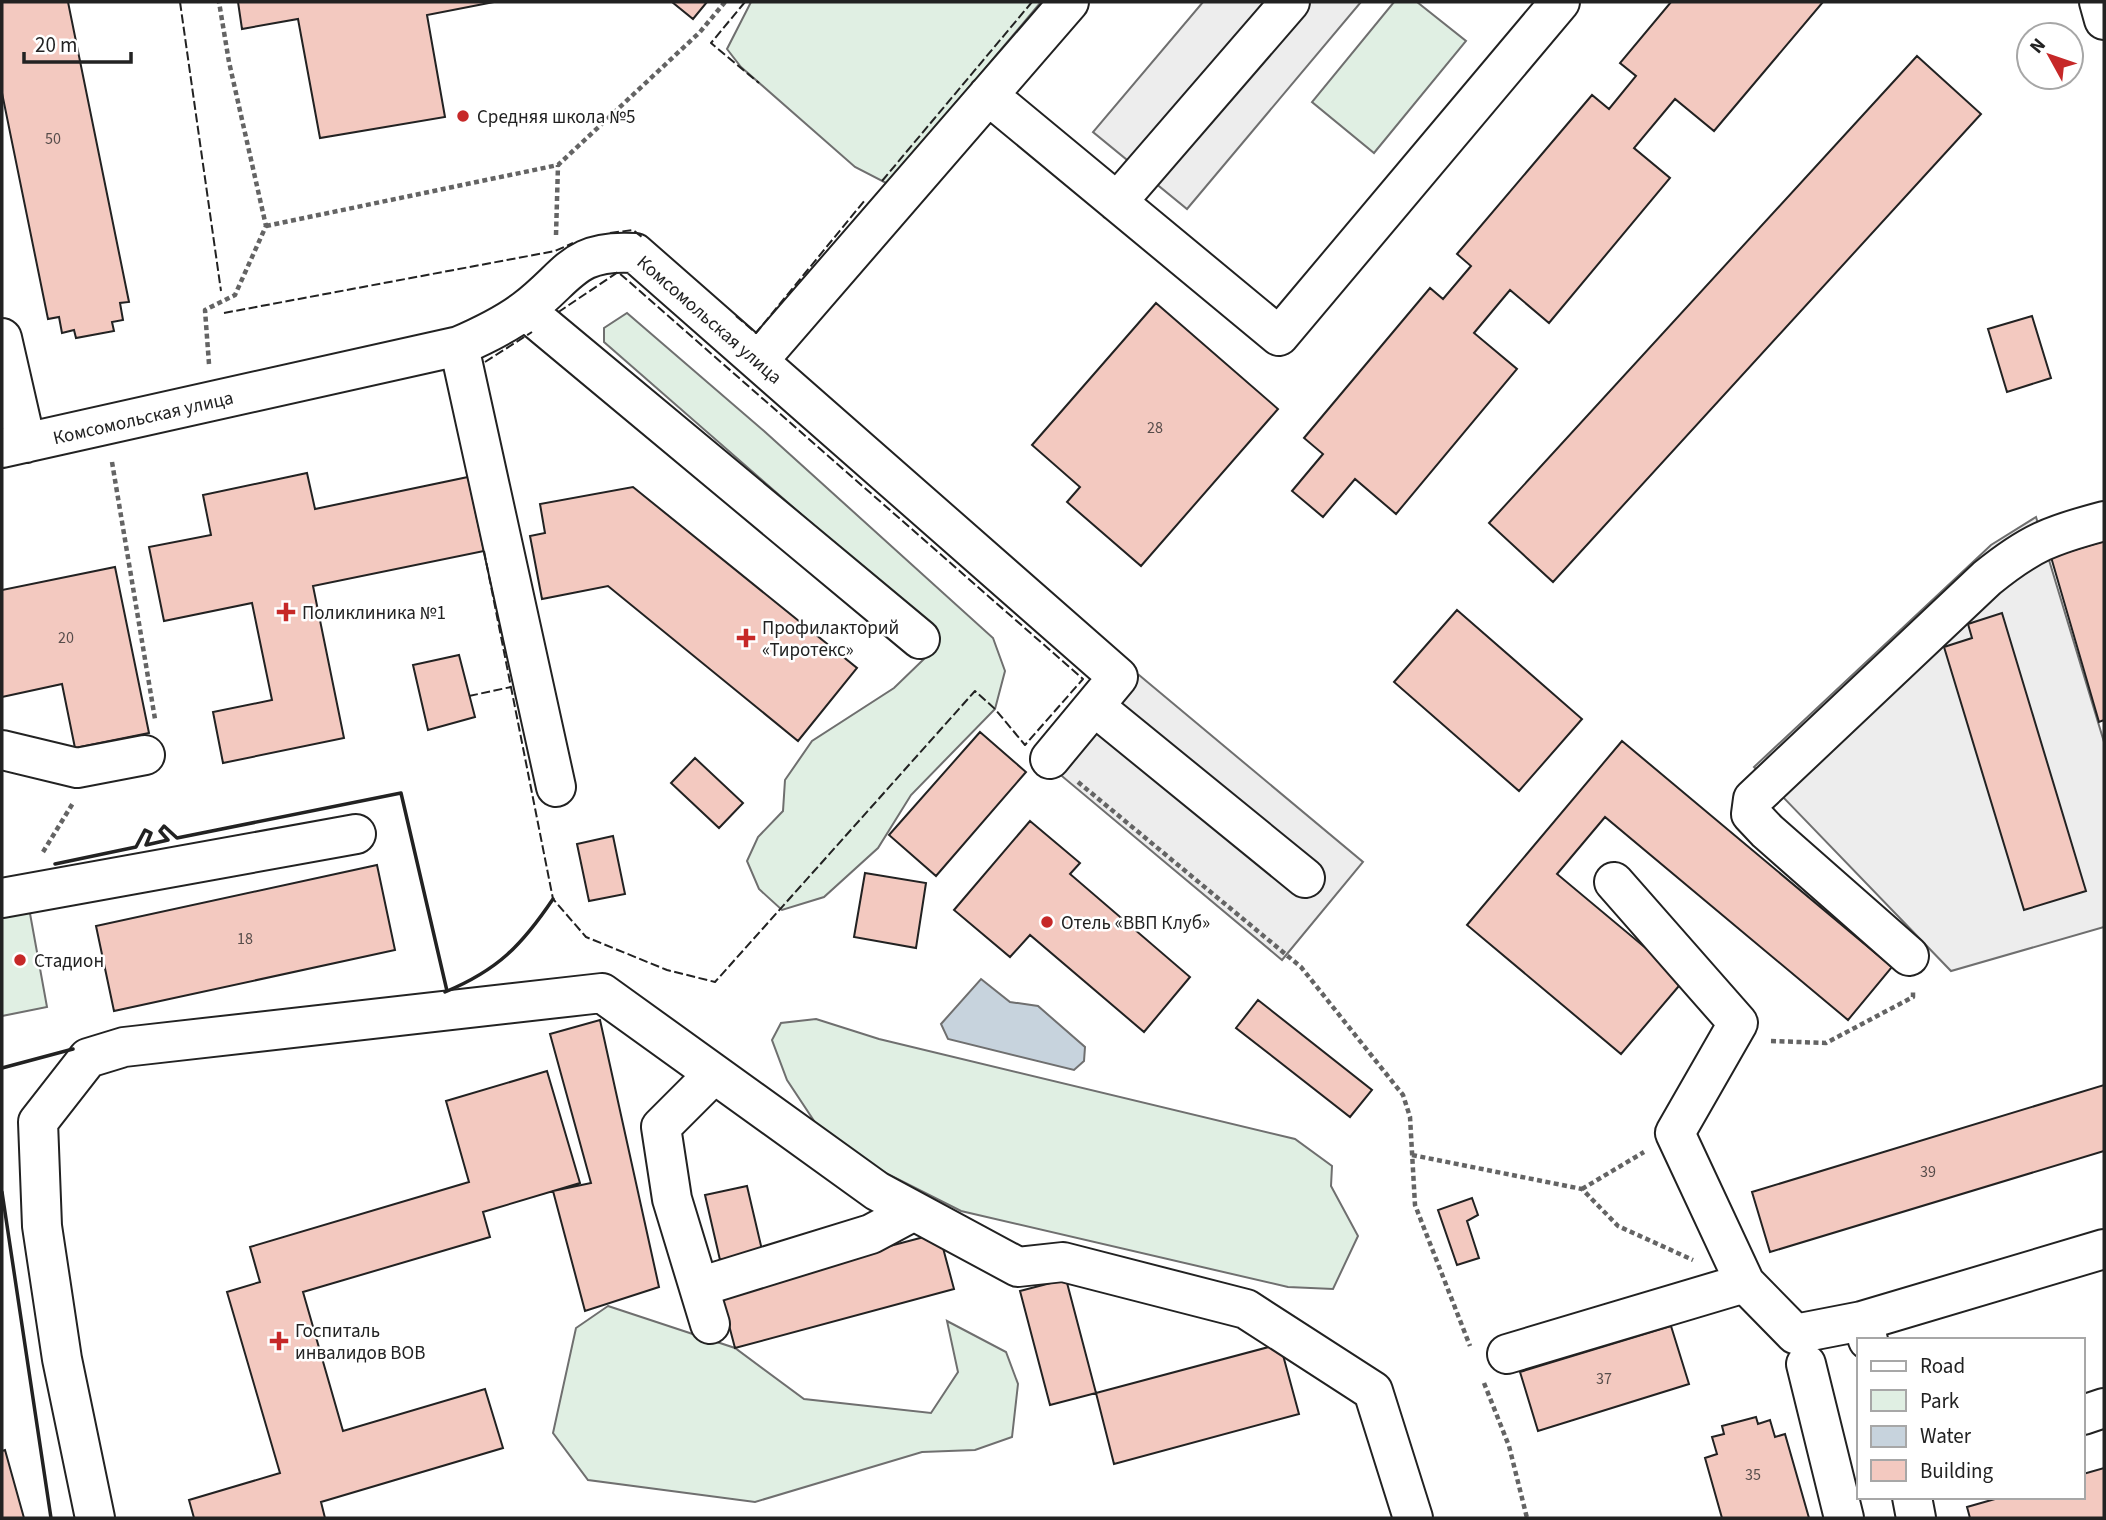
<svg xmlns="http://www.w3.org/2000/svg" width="2106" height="1520" font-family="'Source Sans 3',sans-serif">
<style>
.green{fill:#e0efe3;stroke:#6f6f6f;stroke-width:2}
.parking{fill:#ededed;stroke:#6f6f6f;stroke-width:2}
.water{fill:#c7d3dd;stroke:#6f6f6f;stroke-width:2}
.building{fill:#f3c9c0;stroke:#222;stroke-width:2}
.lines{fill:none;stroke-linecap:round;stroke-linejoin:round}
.minor-casing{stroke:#222;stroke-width:42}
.path{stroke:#646464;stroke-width:4.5;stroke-dasharray:5 3.5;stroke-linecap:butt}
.minor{stroke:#fff;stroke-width:38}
.fence{stroke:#222;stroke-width:2;stroke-dasharray:9 3.5;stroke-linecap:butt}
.wall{stroke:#222;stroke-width:3.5}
.poi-dot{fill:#c62828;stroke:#fff;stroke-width:2.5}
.labels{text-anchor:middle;stroke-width:5;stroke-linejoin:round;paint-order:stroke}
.number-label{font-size:16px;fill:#564c4a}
.poi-label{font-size:19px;fill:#222;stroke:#fff;text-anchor:start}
.street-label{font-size:19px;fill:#222;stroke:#fff}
</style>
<rect width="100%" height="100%" fill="#fff"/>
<path class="green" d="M751 2H1041L888 184 855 167 741 67 727 49Z
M1394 2H1417L1466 41 1374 153 1312 102Z
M627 313 764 431 993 638 1005 671 995 709 911 795 878 848 824 897 782 910 759 889 747 861 758 837 783 811 785 780 812 741 894 688 925 658 928 625 604 342V328Z
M29 908 47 1007 2 1016V913Z
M816 1019 879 1039 1295 1139 1332 1166 1331 1186 1358 1236 1333 1289 1288 1287 961 1211 830 1145 787 1080 772 1040 781 1023Z
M608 1306 735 1348 804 1399 931 1413 958 1372 947 1321 1006 1352 1018 1384 1012 1437 975 1450 922 1452 755 1502 588 1480 553 1433 576 1328Z"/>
<path class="parking" d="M1203 2H1361L1187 209 1093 132Z
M2036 517 2104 742V927L1951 971 1754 767 1991 545Z
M1139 675 1363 862 1282 960 1057 772Z"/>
<path class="water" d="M981 979 1010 1002 1038 1006 1085 1047 1084 1061 1074 1070 948 1039 941 1024Z"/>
<path class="building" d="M2 2H68L129 302 120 303 123 320 112 322 114 331 76 338 74 330 62 333 59 317 48 319 2 93Z
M238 2H494L427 15 445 117 320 138 298 19 242 29Z
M672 2H707L693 19Z
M1671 2H1823L1714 131 1675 99 1634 148 1670 178 1549 323 1510 290 1474 333 1517 369 1396 514 1355 479 1323 517 1292 491 1323 454 1304 438 1430 288 1443 299 1471 266 1457 254 1592 95 1609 109 1636 76 1620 63Z
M1917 56 1981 114 1553 582 1489 523Z
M1156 303 1278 409 1141 566 1067 502 1080 487 1032 445Z
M2032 316 2051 378 2007 392 1988 329Z
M307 473 315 509 468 477 484 551 313 586 344 738 223 763 213 712 272 700 252 603 164 621 149 547 211 535 203 495Z
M633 487 857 668 798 741 608 586 542 599 530 536 545 533 540 504Z
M2104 541V720L2099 722 2051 557Z
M115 567 149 733 75 748 62 684 2 697V590Z
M1457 610 1582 719 1519 791 1394 682Z
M2002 613 2086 891 2024 910 1944 647 1972 638 1968 624Z
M459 655 475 717 428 730 413 665Z
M980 732 1026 772 936 876 889 835Z
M1622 741 1892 967 1848 1020 1605 817 1557 874 1684 980 1621 1054 1467 925Z
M695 758 743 803 719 828 671 783Z
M1030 821 1080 863 1070 874 1190 977 1144 1032 1030 935 1010 957 954 910Z
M613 836 625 894 589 901 577 844Z
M377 865 395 950 114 1011 96 926Z
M865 873 926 883 916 948 854 937Z
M1258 1000 1372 1090 1350 1117 1236 1028Z
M600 1020 659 1287 585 1311 553 1191 591 1183 550 1034Z
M547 1071 580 1183 483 1212 490 1237 303 1292 343 1431 485 1389 503 1448 321 1502 325 1518H194L189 1500 280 1473 227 1292 260 1282 250 1247 469 1182 446 1101Z
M2104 1085V1151L1770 1252 1752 1192Z
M747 1186 762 1250 720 1260 705 1195Z
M1472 1198 1478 1215 1467 1221 1479 1258 1457 1265 1438 1210Z
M939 1233 954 1289 735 1348 720 1291Z
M1066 1279 1096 1393 1050 1405 1020 1291Z
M1671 1326 1689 1384 1538 1431 1520 1372Z
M1280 1344 1299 1414 1114 1464 1096 1393Z
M1756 1417 1758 1424 1770 1420 1775 1437 1785 1434 1809 1518H1722L1705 1458 1717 1454 1712 1437 1724 1434 1722 1426Z
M5 1450 24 1518H2V1451Z
M2104 1468V1518H1970L1967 1507 2002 1497H2083V1474Z"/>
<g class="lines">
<defs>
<path id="minor" d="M2099 2 2104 20
M988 95 1279 336 1560 2
M1117 202 1290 2
M525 310 920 639
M2 338 26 443
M459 346 556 787
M758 361 1069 2
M2 448 459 346C482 336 505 325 525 310 570 276 572 249 635 253L1118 677 1050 759
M1094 706 1305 878
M2 750 77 768 145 755
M1614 882 1738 1023 1675 1133 1745 1283
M2 898 356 834
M1909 956 1767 831 1751 814 1753 799 1987 578C2030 543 2051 535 2104 521
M699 1287 871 1234 914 1211
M710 1324 672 1199 661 1127 714 1074
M1868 1340 1862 1321 2104 1249
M1507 1354 1745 1283 1795 1334 1862 1321
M1806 1364 1844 1518
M2083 1415 2104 1408
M1912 1497 1916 1518
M95 1518 62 1359 42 1226 38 1122 88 1058 124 1047 602 993 877 1191 1018 1267 1063 1262 1246 1309 1373 1391 1413 1518"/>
</defs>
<use href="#minor" class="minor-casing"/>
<path class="path" d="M266 226 558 165 700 32 725 2
M556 235 558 165
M209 364 205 310 235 295 266 226 229 62 219 2
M112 462 155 719
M1078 782 1301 967 1403 1095 1410 1117 1415 1205 1470 1346
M43 852 73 803
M1771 1041 1826 1043 1913 997V992
M1412 1155 1582 1189 1618 1226 1693 1260
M1582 1189 1644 1152
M1484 1383 1509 1446 1527 1518"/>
<use href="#minor" class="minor"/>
<path class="fence" d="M180 2 221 291
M745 2 711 43 759 83
M882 181 1032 2
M610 233 633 230 642 237
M224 313 555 251 573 243
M736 316 756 333 865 200
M485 362 532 332
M484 551 553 899 586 937 667 970 715 982 975 691 995 709 1025 745 1083 679 618 272 557 313
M469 696 511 687"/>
<path class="wall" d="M55 864 136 847 145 830 151 833 146 845 168 840 160 831 164 826 177 838 401 793 447 991
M445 992C498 970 522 945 553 899
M2 1068 73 1049
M2 1192 51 1518"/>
</g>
<g class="poi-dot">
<circle cx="463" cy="116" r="7"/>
<path d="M282.5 601.5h7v7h7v7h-7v7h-7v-7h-7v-7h7z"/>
<path d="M742.5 627.5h7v7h7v7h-7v7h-7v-7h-7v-7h7z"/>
<circle cx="1047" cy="922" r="7"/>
<circle cx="20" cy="960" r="7"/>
<path d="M275.5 1330.5h7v7h7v7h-7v7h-7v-7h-7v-7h7z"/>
</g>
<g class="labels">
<g class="number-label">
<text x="53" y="144">50</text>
<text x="1155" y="433">28</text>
<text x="66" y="643">20</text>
<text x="245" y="944">18</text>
<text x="1928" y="1177">39</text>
<text x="1604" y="1384">37</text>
<text x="1753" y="1480">35</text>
</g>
<g class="poi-label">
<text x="477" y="123">Средняя школа №5</text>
<text x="302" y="619">Поликлиника №1</text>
<text x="762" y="634">Профилакторий<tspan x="762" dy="22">«Тиротекс»</tspan></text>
<text x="1061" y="929">Отель «ВВП Клуб»</text>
<text x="34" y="967">Стадион</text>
<text x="295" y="1337">Госпиталь<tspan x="295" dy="22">инвалидов ВОВ</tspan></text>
</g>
<g class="street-label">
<text transform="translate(710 319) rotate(41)" y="7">Комсомольская улица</text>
<text transform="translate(143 417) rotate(-13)" y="7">Комсомольская улица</text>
</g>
</g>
<rect width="2106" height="1520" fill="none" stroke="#222222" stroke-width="7"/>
<rect x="1857" y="1338" width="228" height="161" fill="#ffffff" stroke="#a7a7a7" stroke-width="2"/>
<rect x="1871" y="1361" width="35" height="10" fill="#ffffff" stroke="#a7a7a7" stroke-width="2"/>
<text x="1920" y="1373" font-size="21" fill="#222222">Road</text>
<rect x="1871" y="1390" width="35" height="21" fill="#e0efe3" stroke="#a7a7a7" stroke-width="2"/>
<text x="1920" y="1408" font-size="21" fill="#222222">Park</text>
<rect x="1871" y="1426" width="35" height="21" fill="#c7d3dd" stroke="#a7a7a7" stroke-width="2"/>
<text x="1920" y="1443" font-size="21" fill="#222222">Water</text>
<rect x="1871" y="1460" width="35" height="21" fill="#f3c9c0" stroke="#a7a7a7" stroke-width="2"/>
<text x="1920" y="1478" font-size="21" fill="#222222">Building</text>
<g transform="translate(2050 56) rotate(310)"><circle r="33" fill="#ffffff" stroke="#a7a7a7" stroke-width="2"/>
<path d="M0-5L12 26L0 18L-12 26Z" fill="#c62828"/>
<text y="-10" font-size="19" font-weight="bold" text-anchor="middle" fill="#222222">N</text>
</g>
<path d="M24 52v10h107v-10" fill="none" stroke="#222222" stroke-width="3.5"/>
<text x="35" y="52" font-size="21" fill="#222222" stroke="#ffffff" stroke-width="5" paint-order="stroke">20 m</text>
</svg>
